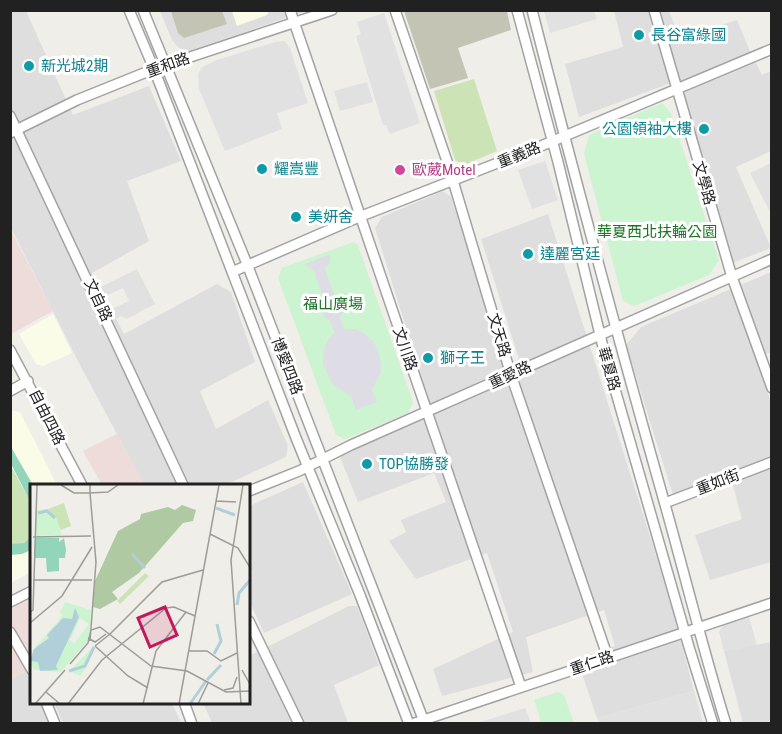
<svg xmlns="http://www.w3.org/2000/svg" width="782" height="734" font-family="'Roboto Condensed','Noto Sans TC',sans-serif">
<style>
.residential{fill:#dfdede}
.commercial{fill:#eedcdb}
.education{fill:#fbfce7}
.construction{fill:#c4c4b5}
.grass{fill:#cce3b6}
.park{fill:#cdf4d0}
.pitch{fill:#92d5bb}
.parking{fill:#e1e1e1}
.plaza{fill:#dedde6}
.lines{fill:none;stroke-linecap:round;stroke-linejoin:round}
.minor-casing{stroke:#a2a2a2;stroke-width:12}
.minor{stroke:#fff;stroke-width:9}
.culture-dot{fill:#0f9aa8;stroke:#fff;stroke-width:2}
.hotel-dot{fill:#d1479c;stroke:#fff;stroke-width:2}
.labels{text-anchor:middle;stroke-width:6;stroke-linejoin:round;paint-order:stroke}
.culture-label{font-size:15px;fill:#0d838f;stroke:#fff;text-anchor:start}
.street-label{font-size:15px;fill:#212121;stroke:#fff}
.hotel-label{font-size:15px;fill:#b23c85;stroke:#fff;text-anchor:start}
.park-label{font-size:15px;fill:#1b7423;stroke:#fff}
.inset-river{fill:none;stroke:#b0cfd8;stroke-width:3}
.inset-road{fill:none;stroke:#9d9c99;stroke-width:1.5}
.view{fill:#c2185b;fill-opacity:0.15;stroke:#c2185b;stroke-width:3}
.inset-edge{fill:none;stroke:#212121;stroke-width:3}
</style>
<rect width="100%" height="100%" fill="#f0eee9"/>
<path class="residential" d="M11 11H26L73 115 149 86 181 161 127 181 149 241 92 273 124 334 217 284 231 292 255 362 200 391 216 429 268 400 288 446 286 457 225 485H144L78 361 11 228Z
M160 11H307L188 51 179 48 172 40Z
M614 11H669L680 39 737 20 749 49 762 75 771 71V151L736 167 771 248 732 263 676 81 579 117 565 64 623 47Z
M443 191 451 197 507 365 519 359 481 239 548 214 667 590 694 691 597 718 577 659 615 646 604 610 526 637 533 672 442 696 433 669 513 632 487 553 416 579 389 541 406 532 401 520 446 502 434 473 358 502 336 447 430 404 375 228 382 217Z
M771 272V352L756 358 771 402V562L710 580 695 535 742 519 729 471 673 495 626 345 641 327Z
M303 482 352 594 264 633 249 600V506Z
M349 606H357L379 665 334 685 348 723H212L203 703 249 702V656Z
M771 642V723H743L724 651Z
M27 671 31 682 32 702 41 703 50 723 11 724V679Z
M54 703H172L181 723H63Z"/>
<path class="commercial" d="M10 229 53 311 11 334H10Z
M117 434 144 485H102L83 451Z
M31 596V669L11 679 10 606Z"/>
<path class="education" d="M232 11V10L269 11 267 15 237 26Z
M53 314 72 353 43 366 36 364 19 334Z
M11 410 20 412 57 485H32L31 572 11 583Z"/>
<path class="construction" d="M171 11H222L227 24 184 38 178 33Z
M404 11H507L511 30 458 48 468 78 430 89Z"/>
<path class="grass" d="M474 79 497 151 464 165 455 160 434 91Z
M10 464 31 503V537C25 544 19 545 11 544Z"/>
<path class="park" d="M662 103 671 113 719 260 709 275 634 306 623 301 584 154 589 135Z
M353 242 358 245 413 402 408 413 345 439 336 435 278 278 282 268Z
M558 692 564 695 574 723H541L534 700Z"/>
<path class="pitch" d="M11 447 33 485 31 503 11 464Z
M31 537V550L22 554 11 555V544L24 543Z"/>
<path class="parking" d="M544 11H594L597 19 550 33Z
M384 13 420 123 390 134 386 125H383L356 36 361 34 357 22Z
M284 41 290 48 308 103 277 113 282 129 225 151 199 89 198 74 202 67 217 60 275 42Z
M367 82 373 102 340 111 334 91Z
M545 161 558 200 532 209 518 170Z
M771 163V214L750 173Z
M137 269 155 304 127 319 121 316 114 321 110 310 129 301 123 288 105 296 101 287Z
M749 617 757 645 724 651 719 632 723 625Z
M694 691 703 723H600L597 718Z
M525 708 531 723H477Z"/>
<path class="plaza" d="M330 254V262L325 269 335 297 340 300 343 306V313L340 317 344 329H356L365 334 374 342 380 356 381 373 372 389 377 402 356 410 351 396 333 385 323 365 324 347 330 337 335 333 330 321 325 317 321 311 324 301 314 271 304 264Z"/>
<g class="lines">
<defs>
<path id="minor" d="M129 10 154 69 296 438 360 595 409 724
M143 10 247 264 425 724
M290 10 521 687
M395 10 448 164 511 375 608 658
M517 10 558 162 604 351 689 647 713 724
M532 10C574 175 618 338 664 501 685 575 703 650 726 724
M654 10 732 277 772 388
M10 116 183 485
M10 133 77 100 154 69 332 10
M232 272 359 217 541 146 772 49
M10 350 82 485
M10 391 28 381
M249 491 299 471 351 445 772 259
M665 503 772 462
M10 602 32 591
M249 621 299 724
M10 632 32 670
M46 702 55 724
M184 702 192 724
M412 724 772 603"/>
</defs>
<use href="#minor" class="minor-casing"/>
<use href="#minor" class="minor"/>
</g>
<g class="culture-dot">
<circle cx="639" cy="35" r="6"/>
<circle cx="29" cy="66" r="6"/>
<circle cx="704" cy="129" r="6"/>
<circle cx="262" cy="169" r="6"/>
<circle cx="296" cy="217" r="6"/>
<circle cx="528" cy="254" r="6"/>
<circle cx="428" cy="358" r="6"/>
<circle cx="367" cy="464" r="6"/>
</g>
<circle class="hotel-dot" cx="400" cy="170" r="6"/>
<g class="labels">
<g class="culture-label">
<text x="651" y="40">長谷富綠國</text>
<text x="41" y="71">新光城2期</text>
<text x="692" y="134" text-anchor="end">公園領袖大樓</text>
<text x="274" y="174">耀嵩豐</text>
<text x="308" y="222">美妍舍</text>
<text x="540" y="259">達麗宮廷</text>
<text x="440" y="363">獅子王</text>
<text x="379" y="469">TOP協勝發</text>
</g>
<g class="street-label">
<text transform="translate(168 65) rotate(-20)" y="5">重和路</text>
<text transform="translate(519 155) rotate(-22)" y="5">重義路</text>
<text transform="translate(704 183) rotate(74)" y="5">文學路</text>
<text transform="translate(98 300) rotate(65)" y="5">文自路</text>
<text transform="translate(499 335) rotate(73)" y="5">文天路</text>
<text transform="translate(405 349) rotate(71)" y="5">文川路</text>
<text transform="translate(287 366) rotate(69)" y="5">博愛四路</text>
<text transform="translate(609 369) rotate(74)" y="5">華夏路</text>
<text transform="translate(510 375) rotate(-25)" y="5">重愛路</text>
<text transform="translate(47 417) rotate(63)" y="5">自由四路</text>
<text transform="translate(718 482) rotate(-21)" y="5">重如街</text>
<text transform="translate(592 663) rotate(-19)" y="5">重仁路</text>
</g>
<g class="hotel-label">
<text x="412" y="175">歐葳Motel</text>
</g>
<g class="park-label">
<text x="657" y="237">華夏西北扶輪公園</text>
<text x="333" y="309">福山廣場</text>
</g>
</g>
<g transform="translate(30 484)">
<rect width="220" height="220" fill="#f0eee9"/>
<path d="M34 19 41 42 31 46 18 25ZM115 89 119 92 90 120 87 117Z" fill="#cce3b6"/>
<path d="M152 21 166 26 163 37 153 39 109 89 82 108 88 115 70 125 63 123 65 97 88 47 110 35 111 30 138 23 145 26Z" fill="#afcaa3"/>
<path d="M17 25 26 33 32 51 5 52 6 26ZM35 118 61 126 60 154 31 188 5 186 0 179 4 165 33 131 30 128ZM50 134 59 140 44 160 40 156ZM63 163 56 184 50 192 43 189 42 184Z" fill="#cdf4d0" fill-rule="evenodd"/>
<path d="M5 54H29V58L34 54 36 66 35 74H29V87L17 88 16 74H4Z" fill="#92d5bb"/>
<path d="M45 124 49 133 26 182 28 186 10 187 8 178 0 177 4 165 19 154 17 151 33 134 42 135Z" fill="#b0cfd8"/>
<path class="inset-river" d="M186 24 205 31M8 29 17 27 25 34M102 70 115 84M207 121 209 109 221 95M184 170 191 157 187 140M39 187 55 182 64 163M177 196 191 181M160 220 176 197"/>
<path class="inset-road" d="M31 1 44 9H60L66 78 60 157M60 1V9L78 8 88 1M186 17 206 18M180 50 208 64 221 85M3 53 61 52M3 96H62M0 128 3 126 7 1M0 139 32 112 62 63M80 150 132 98 173 86M58 154 65 158 76 150M65 162 80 150M65 162 98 192 118 204M159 167H177L191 177 207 169M40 180 58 159 61 146 70 143 121 182 157 187 196 208 221 207M212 186 221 202M194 206 203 204 207 193M16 208 30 220M5 220 35 186M38 220 72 176 136 124 144 123 165 132M113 220 126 167 156 128M149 220 189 1M168 220 178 199M211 220 201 76 213 1"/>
<path class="view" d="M135 123 147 151 120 163 108 134Z"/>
<rect width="220" height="220" class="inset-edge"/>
</g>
<rect width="782" height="734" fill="none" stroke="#212121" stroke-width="24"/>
</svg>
